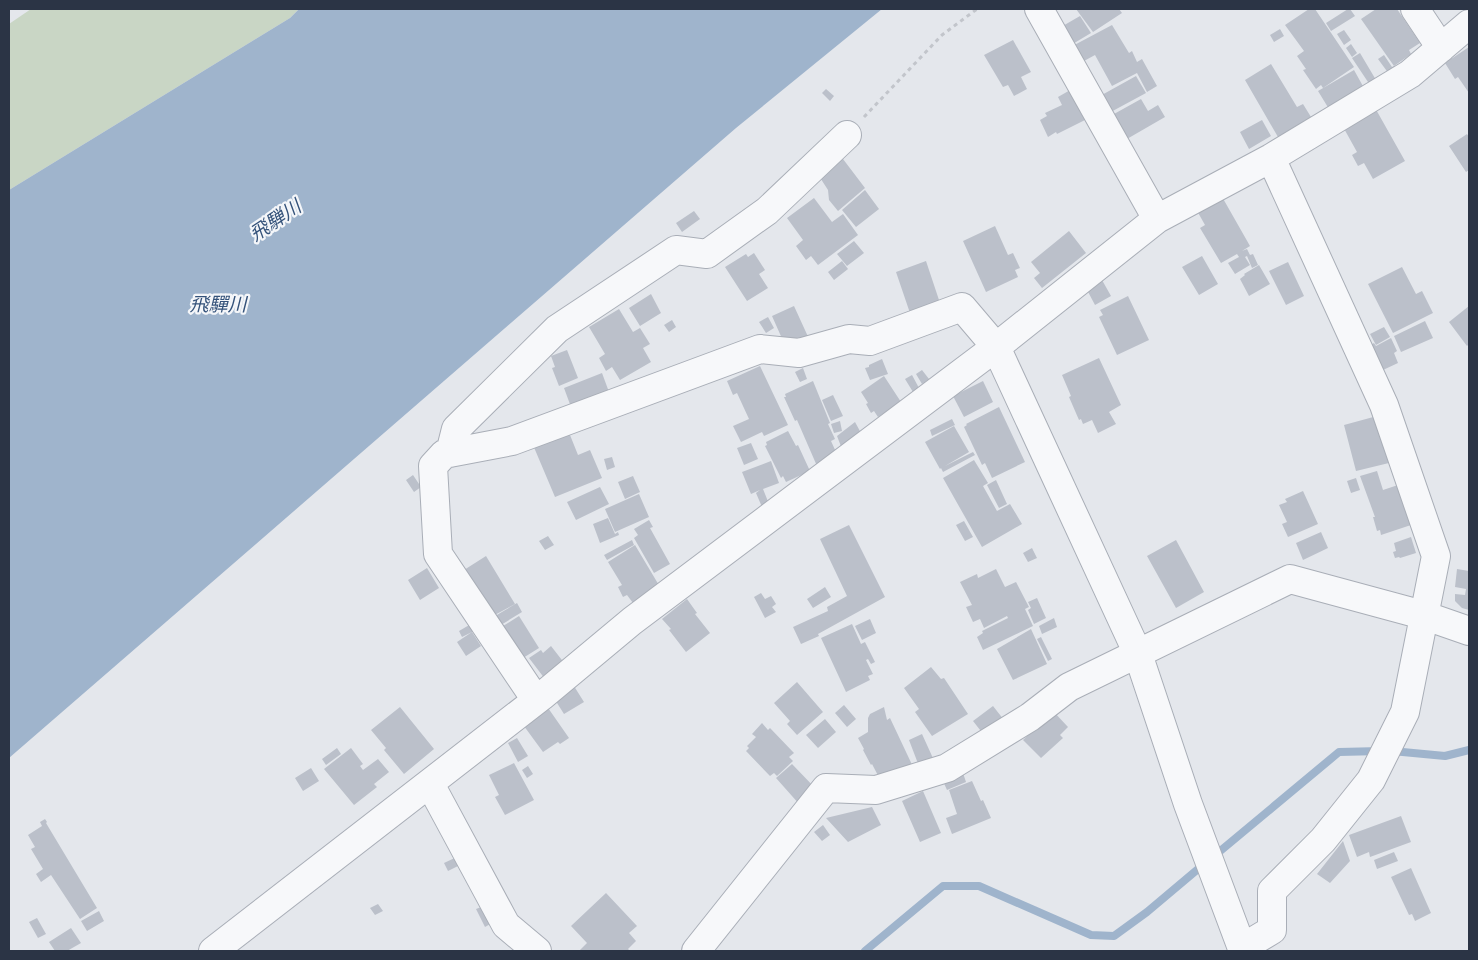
<svg xmlns="http://www.w3.org/2000/svg" width="1478" height="960" font-family="Rubik,'Noto Sans JP',sans-serif">
<style>
.green{fill:#c9d6c5}
.water{fill:#9fb4cc}
.lines{fill:none;stroke-linecap:round;stroke-linejoin:round}
.stream{stroke:#9fb4cc;stroke-width:8}
.building{fill:#bbc0ca}
.minor-casing{stroke:#a9aeb7;stroke-width:30}
.path{stroke:#c2c5cb;stroke-width:3;stroke-dasharray:4 4;stroke-linecap:butt}
.minor{stroke:#f7f8fa;stroke-width:28}
.labels{text-anchor:middle;stroke-width:4.5;stroke-linejoin:round;paint-order:stroke}
.water-label{font-size:19px;font-style:italic;fill:#34527a;stroke:#f4f6f9}
</style>
<rect width="100%" height="100%" fill="#e4e7ec"/>
<path class="green" d="M31 9H299L290 18 9 190V24Z"/>
<path class="water" d="M299 9H882L736 128 9 758V190L290 18Z"/>
<g class="lines">
<path class="stream" d="M1392 751 1445 756 1469 750
M1213 857 1339 752 1381 751
M865 951 943 886H979L1091 935 1114 936 1147 912 1204 864"/>
</g>
<path class="building" d="M1076 9H1119L1122 13 1093 32Z
M1309 9H1315L1354 67 1323 88 1321 85 1316 89 1303 70 1306 69 1297 56 1304 51 1285 25Z
M1348 9H1350L1355 16 1331 31 1326 23Z
M1376 9H1397L1420 43 1409 50 1411 54 1394 66 1361 19Z
M1080 16 1091 33 1071 45 1061 27Z
M1112 25 1129 53 1132 51 1137 62 1142 59 1157 86 1147 92 1137 73 1112 86 1095 55 1073 67 1065 50Z
M1280 29 1284 36 1274 42 1270 35Z
M1344 30 1351 40 1344 45 1337 34Z
M1013 40 1031 72 1021 77 1027 89 1014 96 1008 85 1003 87 984 55Z
M1351 44 1357 53 1352 57 1346 48Z
M1469 47V93L1458 77 1455 79 1445 63Z
M1360 53 1376 80 1370 85 1352 58Z
M1384 55 1392 67 1394 66 1396 69 1389 74 1378 59Z
M1271 64 1297 107 1303 104 1311 117 1278 137 1245 80Z
M1354 70 1364 88 1329 109 1318 91Z
M1136 76 1146 93 1109 113 1100 96Z
M826 89 834 96 830 101 822 93Z
M1072 89 1089 118 1057 134 1056 132 1048 137 1040 120 1047 116 1045 113 1062 105 1058 97Z
M1141 99 1148 111 1158 105 1165 117 1120 143 1109 123 1116 118 1114 114Z
M1374 106 1405 161 1373 179 1364 163 1358 166 1352 155 1357 152 1342 125Z
M1262 120 1271 136 1249 149 1240 132Z
M1467 134 1469 137V170L1466 172 1449 146Z
M843 159 865 188 838 211 829 200 828 190 819 176Z
M865 190 879 209 856 227 842 210Z
M1221 195 1250 246 1242 251 1247 249 1250 255 1253 254 1258 265 1252 268 1247 256 1245 257 1250 265 1235 274 1228 263 1239 257 1237 254 1221 263 1200 228 1205 225 1196 209Z
M814 198 832 222 843 214 858 235 818 265 811 256 806 260 796 246 803 240 787 218Z
M694 211 700 219 682 232 676 223Z
M995 226 1008 255 1013 253 1020 268 1015 270 1018 277 986 292 963 241Z
M1069 231 1086 253 1042 288 1034 278 1040 273 1031 262Z
M854 241 864 253 847 266 837 254Z
M754 253 765 270 759 274 768 288 747 301 725 267 746 254 748 257Z
M1202 256 1218 284 1199 295 1182 267Z
M842 261 848 269 834 280 828 272Z
M926 261 941 306 911 316 896 272Z
M1288 262 1304 296 1286 305 1269 271Z
M1259 265 1270 284 1249 296 1240 279 1245 275 1244 274Z
M1402 267 1416 294 1422 291 1433 313 1393 333 1368 284Z
M1102 280 1111 296 1095 305 1086 288Z
M651 294 661 313 640 326 629 308Z
M1128 296 1149 340 1117 355 1099 317 1103 315 1100 310Z
M794 306 810 341 784 343 772 316Z
M1469 306V344L1467 346 1449 322Z
M619 309 633 332 640 328 650 344 643 348 651 362 620 380 612 367 606 371 599 358 605 354 589 327Z
M768 317 774 328 766 333 759 322Z
M672 320 676 327 669 332 664 325Z
M1425 321 1433 338 1401 352 1394 336Z
M1384 327 1390 337 1376 345 1370 334Z
M1391 338 1397 351 1394 353 1398 363 1383 370 1379 361 1373 364 1365 348 1374 343 1376 346Z
M567 350 578 378 559 386 552 368 555 367 551 356Z
M1099 358 1121 405 1109 412 1116 424 1098 433 1092 420 1083 424 1081 419 1079 420 1069 397 1071 396 1062 375Z
M882 359 888 374 870 380 865 368 869 367V365Z
M760 366 788 425 764 436 762 432 741 442 733 426 749 419 737 393 733 395 727 381Z
M803 368 807 379 800 382 795 372Z
M922 370 929 379 922 384 916 374Z
M602 373 609 392 571 407 564 388Z
M912 375 919 388 913 392 905 379Z
M884 376 901 402 878 417 874 411 871 413 866 404 868 403 861 392Z
M813 381 830 423 828 424 835 439 831 441 836 452 817 466 797 420 795 421 784 397H786L785 394Z
M983 381 993 402 964 417 953 396Z
M833 395 843 416 831 421 822 400Z
M999 407 1025 462 992 478 985 463 982 465 964 427 967 425 966 424Z
M1377 416 1389 463 1356 471 1344 425Z
M952 419 955 425 932 436 930 430Z
M840 421 842 431 834 433 831 424Z
M855 422 861 433 842 449 837 436Z
M954 426 969 452 945 466 973 452 975 455 943 472 941 468 940 469 925 442Z
M568 430 578 455 590 450 602 478 555 497 533 445Z
M788 431 796 446 798 445 810 471 786 482 783 476 781 478 765 446 767 445 766 442Z
M751 443 758 459 744 465 737 448Z
M612 457 615 467 607 470 604 459Z
M974 460 988 483 983 486 997 511 1010 504 1022 524 982 547 943 478Z
M771 461 779 483 763 489 769 504 762 507 756 493 760 490 751 494 742 472Z
M1377 471 1383 490 1398 485 1411 525 1381 535 1380 530 1377 531 1373 517H1375L1360 476Z
M413 475 421 487 414 492 406 480Z
M633 476 640 492 625 499 618 482Z
M1356 478 1360 490 1351 493 1347 481Z
M996 480 1007 504 999 508 987 485Z
M600 487 609 504 576 520 567 502Z
M1303 491 1318 524 1288 537 1282 524 1287 522 1279 505 1287 502 1285 499Z
M639 494 649 517 615 532 605 509Z
M608 518 615 534 618 532 619 535 600 543 593 524Z
M649 520 653 527 650 528 670 564 654 573 634 538 638 535 634 529Z
M964 521 973 537 965 541 956 525Z
M849 525 885 597 818 634 819 636 801 644 793 627 828 611 827 607 847 596 820 539Z
M1321 532 1328 548 1303 560 1296 543Z
M548 536 554 545 545 550 539 541Z
M1411 537 1416 553 1400 558 1399 557 1395 558 1393 552 1396 551 1394 543Z
M632 540 634 545 607 560 604 555Z
M1176 540 1204 592 1176 608 1147 556Z
M635 545 660 587 633 603 627 595 623 597 618 587 622 585 608 562Z
M1032 548 1037 558 1028 562 1023 553Z
M486 556 515 604 491 617 464 570Z
M427 568 439 588 420 600 408 580Z
M996 569 1005 587 1016 582 1029 607 1025 609 1033 626 983 650 977 637 983 633 982 631 1008 618 1007 616 984 628 980 619 973 622 966 607 972 605 960 582 977 574 978 578Z
M1457 569 1469 571V610L1462 608 1455 601V594L1465 595 1466 589 1455 587Z
M825 587 831 597 813 608 807 599Z
M761 593 765 599 771 596 776 604 772 607 776 612 765 618 754 597Z
M1037 598 1046 618 1034 624 1028 610 1031 608 1028 602Z
M687 599 697 613 695 614 710 633 686 652 669 630 671 629 662 619Z
M517 603 522 612 496 628 490 619Z
M519 616 539 648 515 663 497 634 505 629 503 626Z
M1054 618 1057 627 1042 634 1039 626Z
M870 619 876 633 862 640 855 626Z
M471 624 474 631 462 637 459 631Z
M852 624 861 644 865 642 875 662 871 664 868 659 866 660 873 674 868 676 870 680 846 692 821 638Z
M1031 629 1047 664 1013 680 997 649Z
M472 632 481 646 466 656 457 642Z
M1041 637 1052 659 1048 661 1037 639Z
M551 646 565 664 545 679 529 658 541 650 543 653Z
M931 667 941 679 944 678 968 714 932 736 915 712 919 709 904 688Z
M797 682 823 712 797 735 787 724 790 721 774 703Z
M572 683 584 702 564 714 552 695Z
M546 705 569 738 560 744 558 742 543 752 521 722Z
M844 705 856 719 847 727 835 713Z
M993 706 1004 720 984 735 973 721Z
M400 707 434 749 404 774 384 750 386 748 371 730Z
M884 707 887 720 890 718 915 771 884 787 872 764 871 765 863 750 864 749 858 738 868 732V718L870 714Z
M1053 711 1068 727 1060 735 1063 738 1041 758 1023 740Z
M825 719 836 732 818 748 806 735Z
M762 723 768 730 770 728 794 753 789 757 793 761 777 776 774 773 770 776 746 751 749 748 747 746 756 737 752 734Z
M922 734 937 767 922 774 909 740Z
M517 738 528 756 518 762 508 743Z
M337 748 341 754 326 765 322 759Z
M351 748 363 764 360 766 363 770 378 759 389 772 374 784 377 787 354 805 324 769Z
M514 763 534 800 505 815 495 797 499 795 489 775Z
M792 764 817 790 800 805 776 778Z
M528 766 533 774 527 778 522 770Z
M311 768 319 781 303 791 295 778Z
M962 770 966 782 947 790 942 779Z
M972 781 981 801 983 800 991 818 952 834 946 818 957 814 949 790Z
M923 791 941 833 920 842 902 801Z
M872 807 881 825 848 842 826 818Z
M1401 816 1411 842 1370 857 1369 852 1357 857 1349 835Z
M45 819 47 822 46 823 97 908 80 919 51 875 41 882 36 874 43 869 31 849 35 847 28 835 42 826 40 822Z
M823 825 830 835 822 841 814 832Z
M1343 841 1350 861 1330 883 1317 874Z
M1394 852 1398 861 1377 869 1374 860Z
M461 855 464 863 448 871 444 863Z
M1411 868 1431 913 1415 921 1412 914 1409 915 1391 877Z
M606 893 637 926 629 933 636 941 628 949 630 951H579L587 943 571 926Z
M378 904 383 911 375 915 370 908Z
M484 906 492 923 485 927 476 909Z
M99 911 104 921 87 931 81 921Z
M37 918 46 934 38 938 29 922Z
M71 928 81 943 67 951H55L49 942Z"/>
<g class="lines">
<defs>
<path id="minor" d="M1039 9 1157 219
M1415 9 1441 48
M450 453 456 429 557 329 676 250 707 254 767 211 847 135
M536 700 438 554 433 466 444 454 512 441 760 349 799 353 849 339 870 341 962 307 996 347 1138 654 1188 804 1243 951
M430 784 506 925 537 951
M1242 948 1272 930V891L1323 840 1371 780 1405 712 1436 556 1384 405 1271 158
M213 951 542 696 632 621 996 347 1157 219 1271 158 1410 74 1469 24
M696 951 826 788 876 790 947 768 1030 717 1069 687 1290 579 1423 615 1469 631"/>
</defs>
<use href="#minor" class="minor-casing"/>
<path class="path" d="M864 117 942 35 977 9"/>
<use href="#minor" class="minor"/>
</g>
<g class="labels">
<g class="water-label">
<text transform="translate(275 220) rotate(-34)" y="7">飛騨川</text>
<text x="218" y="311">飛驒川</text>
</g>
</g>
<rect width="1478" height="960" fill="none" stroke="#2b3445" stroke-width="20"/>
</svg>
